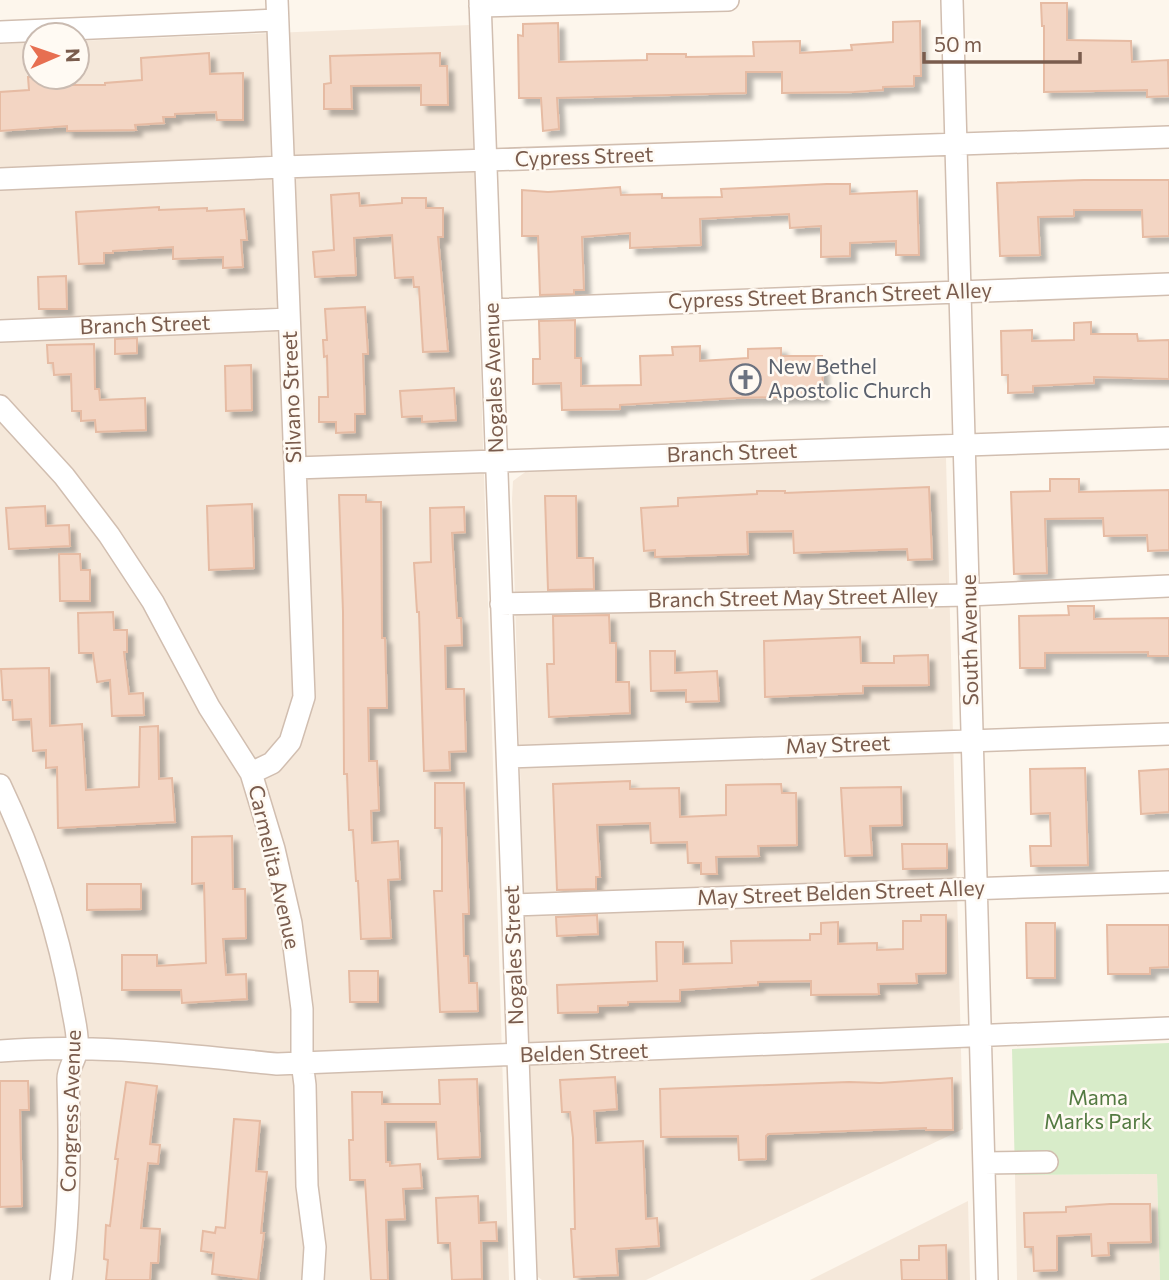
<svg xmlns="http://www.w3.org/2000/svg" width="1169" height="1280" font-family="Commissioner,sans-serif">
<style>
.residential{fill:#f5e8da}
.green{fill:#d8ecc9}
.building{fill:#f3d5c3;stroke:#e6bba3;stroke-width:2;filter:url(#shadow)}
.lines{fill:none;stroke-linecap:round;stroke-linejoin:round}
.minor-casing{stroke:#d1beb0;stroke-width:24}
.minor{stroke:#fff;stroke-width:21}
.labels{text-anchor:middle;stroke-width:5;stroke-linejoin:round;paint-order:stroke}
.street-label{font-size:21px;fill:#7a5c4d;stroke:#fffaf3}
.worship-label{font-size:21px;fill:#5b616d;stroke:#fffaf3;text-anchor:start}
.park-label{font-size:21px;fill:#537a41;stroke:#fffaf3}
</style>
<defs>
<filter id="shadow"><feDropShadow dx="6" dy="6" stdDeviation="2" flood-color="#0004"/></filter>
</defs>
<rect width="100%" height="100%" fill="#fdf6ec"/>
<path class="residential" d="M470 25 509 1280H0V44L35 42V77H77V41Z
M946 458 963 1129 646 1280H542L535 1275 512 499 513 481 528 470Z
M1157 1174 1160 1280H1017L1015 1175Z
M968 1201 970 1280H810Z"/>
<path class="green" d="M1169 1043V1280H1160L1157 1174 1015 1175 1012 1049Z"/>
<path class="building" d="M1041 3H1067V40L1131 41 1132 62 1168 60 1169 96 1147 97V90L1044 92V26H1042Z
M920 21 921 76H914V86L883 87V90L854 92 782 93V72H746V93L557 98 559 129 543 131 541 98H519L518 35 523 36V24L558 23 559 62 647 60V54H686V57L754 56 753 42 800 41V53L852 50 851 45 893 42V22Z
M209 53 210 74 243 73V120H217L216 112 175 114V117H163L164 123 135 125 136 130 67 131V126L0 131V92L29 90 28 77H57V85H105V83L142 80 141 58Z
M440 53V66H447L448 105H421V85L351 86 352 109H324V84L331 83 330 56Z
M1084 180H1169V236L1143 237 1142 210H1074V216L1038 217 1040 255 1000 256 997 183Z
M827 184H850V194L917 191 919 255H896V241L850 243V256L821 257V226L790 228 789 214 700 219 701 245 630 248V233L582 237 584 290H574V294L540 295 538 236H522V190L548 192 620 187 621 195 662 194V198L722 197 721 189Z
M359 193 360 206 402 203V198H426V208H443V237H438L448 351 423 352 419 287H414L413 277 395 278 392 235 354 238 356 275 315 277 313 252 334 250 331 195Z
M159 207V210L207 208V211L244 209 247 240H241L243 267 223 268V257L173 259V247L113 251V253H104V263L79 264 76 212Z
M66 276 67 309H39L38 277Z
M365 307 368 354H363L365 414H355V432L336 433V422H319V397H328L327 356 324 357 323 340H327L325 309Z
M575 320V358H581V386L641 385 640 356 673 355 672 347 700 346V361L748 358V349L781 348V356H822L823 396 736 398 620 405V409L562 410 561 383 533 384V359H540L539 321Z
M1091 322V334H1137L1138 341 1169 340V379L1094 377V383L1033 386V392L1008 393V375H1002L1001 331 1032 330V341L1074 340V323Z
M137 338V353L115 354V339Z
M94 344 95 389H99L100 400 145 398 146 430 96 432 95 420 81 421V411H72L71 374 54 375 53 363H48L47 345Z
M251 365 252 410 226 411 225 366Z
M454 388 456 420 422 422V416L402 417 400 391Z
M1050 479H1079V492L1169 490V550L1148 551 1147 535 1104 536 1103 518 1045 519 1047 573 1014 574 1011 492 1050 491Z
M929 487 932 559 908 560 907 549 794 553 793 531 747 532 748 554 655 557V550L644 551 641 508 678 506V498L757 494V491H785V493Z
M339 495H366V502H381L382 638H385L387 708H368L369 761H377L379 810 371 811 372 843 398 841 400 879 388 880 391 938 361 939 358 881H356L353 830H349L347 774H344L343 612Z
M545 496H576L577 558H593L594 589 548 590Z
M252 504 254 568 209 570 207 506Z
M45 506 46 526 69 525 70 546 9 549 6 508Z
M464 507 465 532 452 533 457 618H461L462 645 445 646 446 689H464L466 751 449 752 450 770 424 771 419 612H417L414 563 431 562 430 508Z
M59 554H80L81 570H90V601H60Z
M1068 606H1094V619L1169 618V656H1148V652L1045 653V668H1020L1019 616 1069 615Z
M113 612 114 630H127V652H124L129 694 143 693 144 715 112 716 110 680 97 682 93 653H79L78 613Z
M609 615 610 643H616V682H629L630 713 549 717 547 664H554L553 616Z
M860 637 861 663H894V656L928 655 929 685 863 686V693L765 697 764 641Z
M650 651H675V673L717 671 719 701 686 702V690L651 691Z
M49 668 50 726 82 724 86 790 139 787 140 727 158 726 159 779 172 778 175 822 58 828 57 767 46 768V750L33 751 31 719 13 720 12 700H3L1 669Z
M1085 768 1088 865 1031 866 1030 846H1051L1050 813 1031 814 1030 769Z
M1169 769V812L1141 814 1139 771Z
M630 781V789L679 788 680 817 726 815V785L781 784 782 793H796L797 845 758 846 759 856 716 857 717 874H701V863H688L687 842 651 843 650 823 597 825 600 877H596V889L557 890 553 784Z
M435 783H464L469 914H463L464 956H468L469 983H477L478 1011 440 1012 434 891H442V828H435Z
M901 787 902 825 870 826 872 855 845 856 841 788Z
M232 836 233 889H245L246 938 223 939 226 975 246 974 247 999 182 1003 181 990H122V955H157V966L206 963 204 883 192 884V837Z
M902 844H947V868L903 869Z
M87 884H141V909L87 910Z
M597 915 598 934 557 936 556 917Z
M921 915H946V973L916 974 917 983 878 984 879 994 811 995V981L758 982V985L680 990V1001L628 1002V1005L598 1006V1012L558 1013 557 985 657 981 656 942H683V964L732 963 731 941 810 940V934H821V923L838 922V944L877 943V950L903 949V921H921Z
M1026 923H1055V978H1027Z
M1107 925H1169V967L1150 968V974H1108Z
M349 971H378V1002H350Z
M615 1077 617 1109 594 1111 596 1143 643 1141 646 1219 657 1218 659 1246 616 1249 618 1275 574 1277 571 1229H575L573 1138 570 1112H562L560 1080Z
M952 1078 953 1130H926V1128L768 1134 766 1136V1159L739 1160 738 1136 661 1137 660 1089 849 1082 880 1083Z
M477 1079 480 1157 438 1159 436 1122H385L386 1162H390V1166L420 1164 422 1188 403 1189 405 1219 386 1220 388 1280H371L365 1180H350L349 1140H353L352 1092H382V1104H440L439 1080Z
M0 1081H28L29 1110H20L22 1206 0 1207Z
M126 1082 157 1086 150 1144 160 1145 158 1164 148 1163 141 1228 160 1229 158 1263H151L150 1280H106L108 1260 104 1259 106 1225 110 1226 118 1159H115Z
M234 1119 260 1121 256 1171 267 1172 261 1233H264L258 1280 212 1274 214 1253 201 1251 203 1231 215 1233 216 1227 225 1228Z
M478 1196 479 1223 496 1222 497 1241H481L482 1279 452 1280 450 1243H438L436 1198Z
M1110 1204H1150L1151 1242 1108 1243 1109 1255 1092 1256 1091 1234 1057 1236V1270L1034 1271 1033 1247H1025L1024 1213 1066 1212V1207Z
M946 1245 947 1280H902L901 1260H919V1246Z"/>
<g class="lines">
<defs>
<path id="minor" d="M480 0 526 1280
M952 0 987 1280
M480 6 728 0
M0 32 277 20
M0 179 283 167 1169 137
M491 310 1169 284
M0 331 289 319
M0 406 64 476 109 535 153 602 209 707 251 773 274 849 291 923 302 1009V1062L305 1085 307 1186 315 1247 313 1280
M295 468 1169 438
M501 604 968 595 1169 586
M508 757 1169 734
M251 773 272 763 290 742 304 697 277 0
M0 785C33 854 57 926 71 1001 73 1016 79 1034 77 1049 76 1059 68 1068 68 1079 70 1147 70 1213 61 1280
M513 905 1169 882
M0 1051C91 1043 186 1055 277 1064L1169 1028
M984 1163 1047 1162"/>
</defs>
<use href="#minor" class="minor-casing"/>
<use href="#minor" class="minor"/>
</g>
<defs>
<symbol id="church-ring" viewBox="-11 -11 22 22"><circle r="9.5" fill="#fffaf3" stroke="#6b7280" stroke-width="1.5"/><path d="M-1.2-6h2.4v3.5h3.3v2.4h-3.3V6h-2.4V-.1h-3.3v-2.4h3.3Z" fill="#6b7280"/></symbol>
</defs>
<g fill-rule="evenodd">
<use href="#church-ring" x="728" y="362" width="35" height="35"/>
</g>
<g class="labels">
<g class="street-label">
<text transform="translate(584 157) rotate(-2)" y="7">Cypress Street</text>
<text transform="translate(830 296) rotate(-2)" y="7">Cypress Street Branch Street Alley</text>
<text transform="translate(145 325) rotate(-2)" y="7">Branch Street</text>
<text transform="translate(494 378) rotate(-92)" y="7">Nogales Avenue</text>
<text transform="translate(292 397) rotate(-92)" y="7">Silvano Street</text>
<text transform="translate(732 453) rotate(-2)" y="7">Branch Street</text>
<text transform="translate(793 598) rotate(-1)" y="7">Branch Street May Street Alley</text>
<text transform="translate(970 640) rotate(-91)" y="7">South Avenue</text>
<text transform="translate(838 745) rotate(-2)" y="7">May Street</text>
<text transform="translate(274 867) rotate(77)" y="7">Carmelita Avenue</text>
<text transform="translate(841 893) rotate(-2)" y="7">May Street Belden Street Alley</text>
<text transform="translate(514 955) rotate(-92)" y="7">Nogales Street</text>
<text transform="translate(584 1053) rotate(-2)" y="7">Belden Street</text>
<text transform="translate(71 1111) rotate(-88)" y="7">Congress Avenue</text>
</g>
<g class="worship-label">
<text x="768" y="374">New Bethel<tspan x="768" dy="24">Apostolic Church</tspan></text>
</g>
<g class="park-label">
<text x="1098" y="1105">Mama<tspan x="1098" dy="24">Marks Park</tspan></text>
</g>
</g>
<g transform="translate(56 56) rotate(88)"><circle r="33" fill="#fffaf3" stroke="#cabbb1" stroke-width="2"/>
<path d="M0-5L12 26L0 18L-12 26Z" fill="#e76f51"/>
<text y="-10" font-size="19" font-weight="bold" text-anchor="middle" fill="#7a5c4d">N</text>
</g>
<path d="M924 52v10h156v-10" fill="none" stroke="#7a5c4d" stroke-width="3.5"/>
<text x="934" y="52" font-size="21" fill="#7a5c4d" stroke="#fffaf3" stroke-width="5" paint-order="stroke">50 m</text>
</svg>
